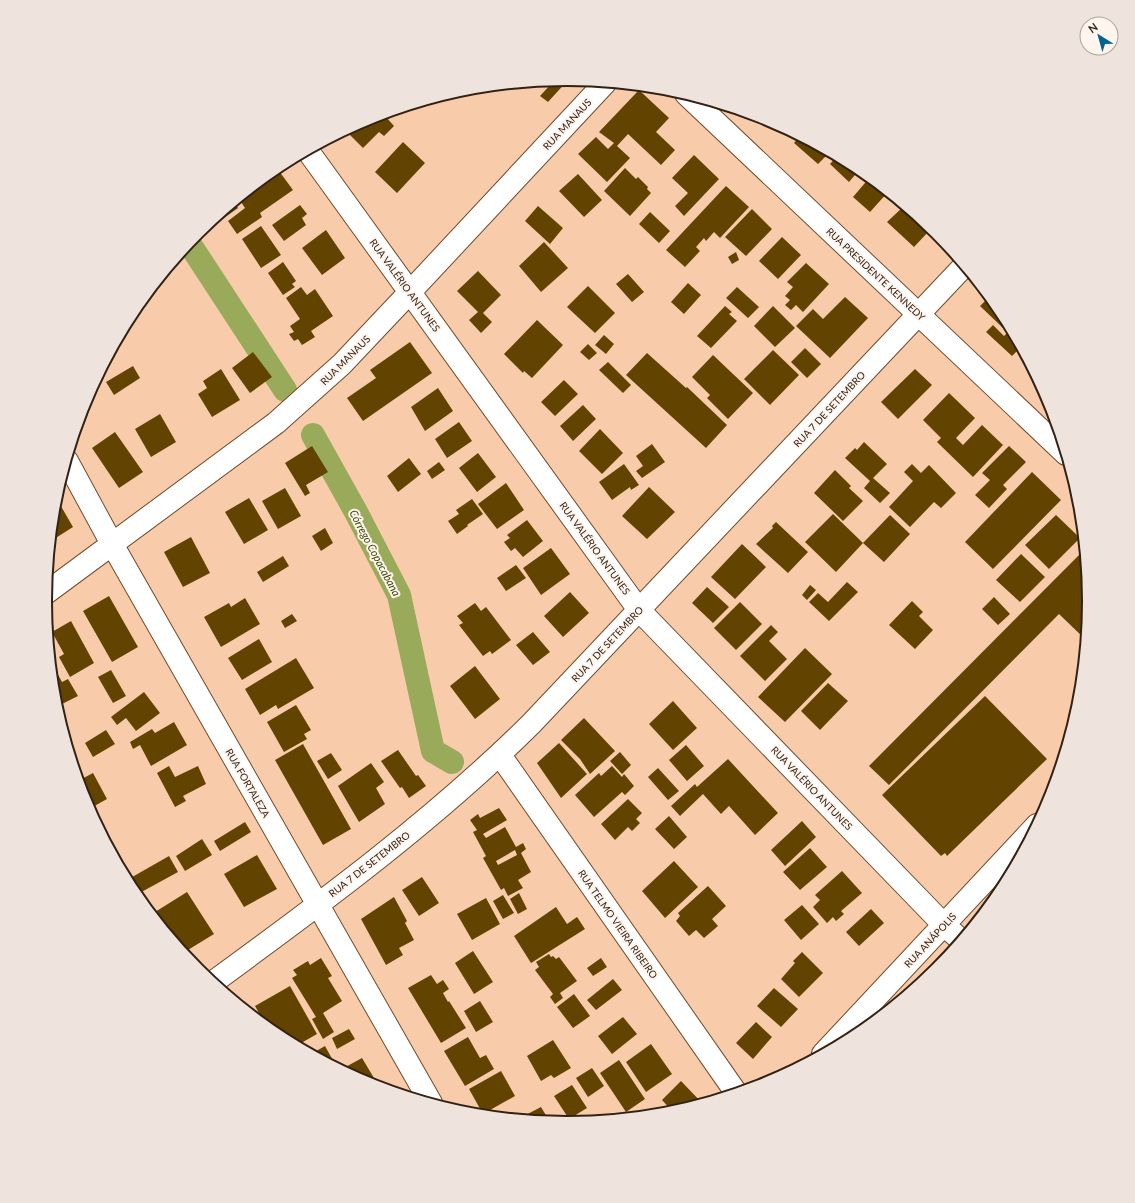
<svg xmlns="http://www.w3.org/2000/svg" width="1135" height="1203" font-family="Lato,sans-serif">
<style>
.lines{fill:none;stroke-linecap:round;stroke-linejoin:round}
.canal{stroke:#99ab5b;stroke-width:24}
.building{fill:#624400;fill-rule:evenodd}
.minor-casing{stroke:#704b2c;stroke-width:24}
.minor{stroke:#fff;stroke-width:22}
.labels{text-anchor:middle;stroke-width:4;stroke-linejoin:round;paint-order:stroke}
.street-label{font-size:10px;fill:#322215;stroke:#fef5ee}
.water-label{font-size:11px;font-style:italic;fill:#3c4709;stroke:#fef5ee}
.rim{fill:none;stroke:#322215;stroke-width:2}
</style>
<rect width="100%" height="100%" fill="#f8ccaa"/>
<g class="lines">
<path class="canal" d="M189 243 285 390
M313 435 356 512 399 595 433 751 452 762"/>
</g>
<path class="building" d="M569 79 548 102 540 96 552 83 550 81Z
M639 90 669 118 656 132 675 150 661 165 628 134 617 146 630 158 607 182 578 154 596 137 608 149 614 143 599 132Z
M379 115 384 120 386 117 394 126 384 136 379 132 363 148 346 131 368 119Z
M775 123 794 133 790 137Z
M800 136 814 144 830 152 818 164 794 143Z
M403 142 425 163 397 193 375 172Z
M694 155 719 179 684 216 675 206 688 193 672 178Z
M837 156 860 169 849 182 830 164Z
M625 168 636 179 638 177 648 187 647 189 651 193 630 216 604 191Z
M279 171 293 190 260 213 262 217 237 234 228 221 245 208 239 199Z
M578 174 602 200 584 217 559 191Z
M870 177 888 192 870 212 853 197Z
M726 186 749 207 720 238 714 232 706 241 704 238 696 247 700 251 685 267 666 250Z
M234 202 238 208 221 220 218 216Z
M300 205 307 214 302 218 306 225 284 241 272 225Z
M538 206 563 228 550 244 525 221Z
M904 206 930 230 914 247 887 222Z
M752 209 772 229 746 256 725 237Z
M650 212 670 231 659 243 639 224Z
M261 226 281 255 261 268 242 239Z
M326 230 345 258 322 275 302 248Z
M782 237 801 255 778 279 759 261Z
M544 242 568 268 541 292 519 266Z
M736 252 739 260 732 264 728 257Z
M283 262 296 281 292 284 295 287 283 295 268 273Z
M806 263 829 284 803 312 796 305 791 310 785 305 790 300 785 296 793 287 787 282Z
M478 271 501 295 483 313 492 322 481 333 469 320 478 312 457 291Z
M628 274 644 292 632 302 616 284Z
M688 283 701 295 684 314 671 302Z
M588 286 615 313 595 333 567 307Z
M301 287 307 295 315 289 333 316 311 331 315 337 302 345 298 339 294 341 289 334 294 332 290 326 300 319 286 298Z
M737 287 759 307 748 318 726 298Z
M990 296 1002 311 1008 323 1003 328 980 306Z
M845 297 868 318 830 358 796 326 813 309 823 319Z
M725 306 732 312 729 314 737 321 711 348 697 336Z
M773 306 795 328 775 347 754 326Z
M537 320 563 345 532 378 524 371 523 373 504 354Z
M993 325 1004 336 1011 329 1021 347 1012 356 986 332Z
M604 335 614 344 606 354 595 345Z
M410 342 432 373 363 421 347 398 376 378 370 370Z
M588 344 597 353 589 360 580 352Z
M805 348 821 364 807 378 791 362Z
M773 350 799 375 770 405 744 379Z
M253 352 272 377 250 393 232 368Z
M647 353 686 388 687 387 727 425 706 448 626 375Z
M713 355 753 393 728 419 707 398 710 395 692 377Z
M608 362 631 385 623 393 599 370Z
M133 366 140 378 114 395 106 382Z
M221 369 240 400 212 417 198 394 207 388 203 381Z
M915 369 932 385 898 419 881 402Z
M564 380 578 394 555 416 541 402Z
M438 388 453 411 425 431 411 407Z
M949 393 975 418 956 438 963 445 982 425 1003 445 973 477 937 442 941 438 923 420Z
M583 405 596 419 573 441 560 426Z
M160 414 176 442 151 457 135 429Z
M459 422 472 441 447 458 435 439Z
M600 429 623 453 602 474 579 451Z
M115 432 143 472 119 488 92 448Z
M864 442 887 464 873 478 890 493 880 503 864 488 870 481 845 458 855 448 857 450Z
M652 444 665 462 642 478 636 471 643 466 636 456Z
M312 446 328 472 306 485 310 493 305 496 285 463Z
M1009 446 1026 462 1003 485 1007 489 989 508 975 495 990 480 982 473Z
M478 453 496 477 477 492 459 468Z
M409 458 421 474 398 492 387 476Z
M439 462 445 470 432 479 427 471Z
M624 464 639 485 631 490 630 487 612 500 599 482Z
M912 464 921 473 929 465 956 493 941 508 934 502 910 527 889 507 913 481 904 472Z
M835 470 851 486 849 488 863 501 843 521 814 493Z
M1032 472 1061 500 993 569 965 542Z
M506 483 524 510 497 529 478 504Z
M649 487 675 512 647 539 622 516Z
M285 488 301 516 278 529 262 501Z
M249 498 268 530 244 544 225 512Z
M472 499 483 514 467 525 468 526 457 534 448 521 459 514 456 510Z
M58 501 73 527 51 541 55 504Z
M833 514 863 543 836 572 805 542Z
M890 515 910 534 884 562 863 543Z
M1056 515 1080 538 1049 569 1025 545Z
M527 520 543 541 523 557 515 548 511 551 504 542 510 538 507 535Z
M776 522 808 552 788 573 756 544 773 528 772 526Z
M325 528 333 543 321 551 312 536Z
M191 537 210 573 183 587 164 552Z
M742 544 766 567 735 599 711 577Z
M551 548 570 574 541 595 523 568Z
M1085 549 1090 602 1086 640 1059 614 889 785 869 766Z
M1021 554 1045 577 1020 602 996 580Z
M283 556 289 566 263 582 257 572Z
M516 565 526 578 506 591 497 578Z
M847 582 858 592 829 621 809 602 818 593 828 602Z
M810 585 816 590 807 600 802 595Z
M707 587 729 607 713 623 692 603Z
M570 592 589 613 563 637 544 616Z
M109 596 138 647 112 662 83 611Z
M994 597 1010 614 998 625 982 609Z
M245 598 260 624 221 647 204 617 229 603 231 607Z
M912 601 923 612 919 616 933 630 915 649 889 625Z
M740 602 762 624 736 650 714 628Z
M475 603 481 611 486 607 511 640 492 654 490 651 483 656 459 625 463 623 457 616Z
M292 614 297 621 285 628 281 621Z
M71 621 94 663 70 677 59 657 64 654 52 632Z
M771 625 778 632 769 641 787 659 765 681 740 656Z
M533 632 550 652 533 665 516 645Z
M259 639 272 662 242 680 228 658Z
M805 648 832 674 785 722 758 697Z
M296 658 314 688 278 709 276 705 260 715 245 689Z
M51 662 62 682 68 679 78 696 56 707Z
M475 666 500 699 475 719 450 686Z
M111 670 126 696 113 703 98 677Z
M828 683 848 701 820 730 801 711Z
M144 692 160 713 136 731 126 718 117 725 111 717Z
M985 696 1047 759 947 856 945 853 941 856 882 795Z
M673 701 697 728 673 750 649 724Z
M296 705 311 730 304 734 307 739 284 752 267 722Z
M584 718 615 751 590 774 580 759 561 740Z
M174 722 187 745 151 766 140 745 133 749 130 742 152 729 155 733Z
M106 730 115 744 93 757 85 743Z
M559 743 587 774 561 798 537 763Z
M303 744 351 829 323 845 275 760Z
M686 745 704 766 687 781 669 760Z
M398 750 416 776 418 775 426 786 409 798 402 787 400 788 381 761Z
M620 752 631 765 622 774 610 761Z
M331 753 342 770 328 779 317 761Z
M728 759 778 813 755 835 729 806 721 814 703 794 680 816 671 806 695 784 697 787Z
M371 763 384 782 376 788 385 804 359 822 338 786Z
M169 766 175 777 198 766 206 784 183 796 186 801 175 807 157 773Z
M612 766 622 777 624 774 634 786 625 795 622 792 594 817 575 795 599 773 601 776Z
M658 768 679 791 668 800 648 777Z
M93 773 107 799 89 809 85 801 78 781Z
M628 799 642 813 636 819 640 823 632 831 628 827 615 840 601 824Z
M499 808 507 820 483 834 486 838 505 827 516 847 523 843 526 849 521 853 531 872 518 880 523 888 508 896 504 888 501 890 483 858 486 856 473 832 477 830 470 820 478 814 480 818ZM515 850 517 855 498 865 496 861Z
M669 816 687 837 674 849 655 829Z
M802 821 816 837 785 866 771 850Z
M245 822 251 832 220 851 214 841Z
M202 839 212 855 185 871 176 856Z
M810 848 827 867 800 890 783 872Z
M257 855 277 889 244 907 224 874Z
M169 856 178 872 136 895 127 880Z
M674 861 698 887 665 918 642 891Z
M842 871 862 893 841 911 844 914 836 921 833 917 827 923 813 907 820 900 815 895Z
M422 877 439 903 419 916 402 890Z
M708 886 726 906 712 919 718 926 704 938 696 930 689 936 676 921 680 916 678 913Z
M187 892 214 934 183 953 146 907 151 904 155 912Z
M519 893 527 909 518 914 510 899Z
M503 895 514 913 503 919 493 901Z
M394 897 407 921 405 923 414 940 399 948 403 955 386 965 361 919Z
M486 898 500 924 472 940 457 914Z
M802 905 819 924 801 940 784 920Z
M556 907 567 924 577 917 585 929 531 963 514 936Z
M871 909 884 923 859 946 846 932Z
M473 951 493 982 474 994 455 963Z
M802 952 823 973 799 997 781 979 795 963 793 961Z
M549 954 551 957 553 956 556 959 559 957 577 981 560 993 563 998 555 1004 550 997 553 994 535 970 539 967 536 962Z
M321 958 332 976 328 978 342 1001 323 1013 334 1032 323 1039 312 1019 316 1017 292 978 297 975 293 970 308 961 310 965Z
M601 958 607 967 593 976 587 968Z
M431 975 437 984 443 980 449 989 443 993 448 1002 449 1001 466 1028 441 1043 408 988Z
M613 979 622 990 596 1010 587 1000Z
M290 986 317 1034 296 1046 277 1036 268 1029 255 1006Z
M774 988 798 1009 781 1027 757 1006Z
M574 994 590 1016 573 1028 557 1007Z
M480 1001 493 1022 476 1032 464 1011Z
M623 1017 637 1034 612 1054 598 1036Z
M756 1022 772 1037 753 1059 736 1043Z
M349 1029 355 1039 337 1049 332 1038Z
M468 1037 480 1058 486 1055 494 1069 465 1086 444 1051Z
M553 1040 571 1068 554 1078 551 1075 541 1081 527 1056Z
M651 1044 672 1074 646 1092 626 1062Z
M325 1046 335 1064 332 1065 311 1054Z
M362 1058 374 1078 366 1083 340 1070Z
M619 1060 645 1099 626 1112 600 1073Z
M592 1068 604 1086 588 1097 576 1078Z
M501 1071 515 1096 483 1114 469 1089Z
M681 1081 703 1104 674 1113 662 1100Z
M572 1085 587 1108 569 1119 554 1096Z
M541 1107 550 1122 518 1119Z
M594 1116 597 1121 585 1122Z"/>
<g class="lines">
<defs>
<path id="minor" d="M686 94 1066 454
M308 151 639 610 944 925 962 941
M67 461 112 544 431 1103
M46 593 276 423 342 364 410 292 605 83
M500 755 737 1094
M212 983C323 902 434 820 531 724L964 266
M823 1054 1037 825"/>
</defs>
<use href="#minor" class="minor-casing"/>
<use href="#minor" class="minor"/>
</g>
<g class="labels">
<g class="street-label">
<text transform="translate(567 124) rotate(-47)" y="4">RUA MANAUS</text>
<text transform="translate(876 274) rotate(43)" y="4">RUA PRESIDENTE KENNEDY</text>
<text transform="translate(405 285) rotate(54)" y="4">RUA VALÉRIO ANTUNES</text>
<text transform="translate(345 360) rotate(-45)" y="4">RUA MANAUS</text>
<text transform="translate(829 409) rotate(-47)" y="4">RUA 7 DE SETEMBRO</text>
<text transform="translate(595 548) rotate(54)" y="4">RUA VALÉRIO ANTUNES</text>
<text transform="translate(607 644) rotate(-47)" y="4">RUA 7 DE SETEMBRO</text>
<text transform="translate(248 783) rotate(60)" y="4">RUA FORTALEZA</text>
<text transform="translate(812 788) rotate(46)" y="4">RUA VALÉRIO ANTUNES</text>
<text transform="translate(369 864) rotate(-38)" y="4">RUA 7 DE SETEMBRO</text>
<text transform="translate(618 924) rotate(55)" y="4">RUA TELMO VIEIRA RIBEIRO</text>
<text transform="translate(930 940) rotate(-47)" y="4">RUA ANÁPOLIS</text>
</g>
<g class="water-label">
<text transform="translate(375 553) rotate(62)" y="4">Córrego Copacabana</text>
</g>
</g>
<path d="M0 0H1135V1203H0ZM52 601a515 515 0 1 1 1030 0a515 515 0 1 1-1030 0Z" fill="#eee4dd" fill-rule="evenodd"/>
<path class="rim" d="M52 601a515 515 0 1 1 1030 0a515 515 0 1 1-1030 0Z"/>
<g transform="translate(1099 36) rotate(323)"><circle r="19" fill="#fef5ee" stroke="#aca197"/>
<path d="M0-3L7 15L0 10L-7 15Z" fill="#036493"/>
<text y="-6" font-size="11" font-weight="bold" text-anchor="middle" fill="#322215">N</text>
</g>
</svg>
